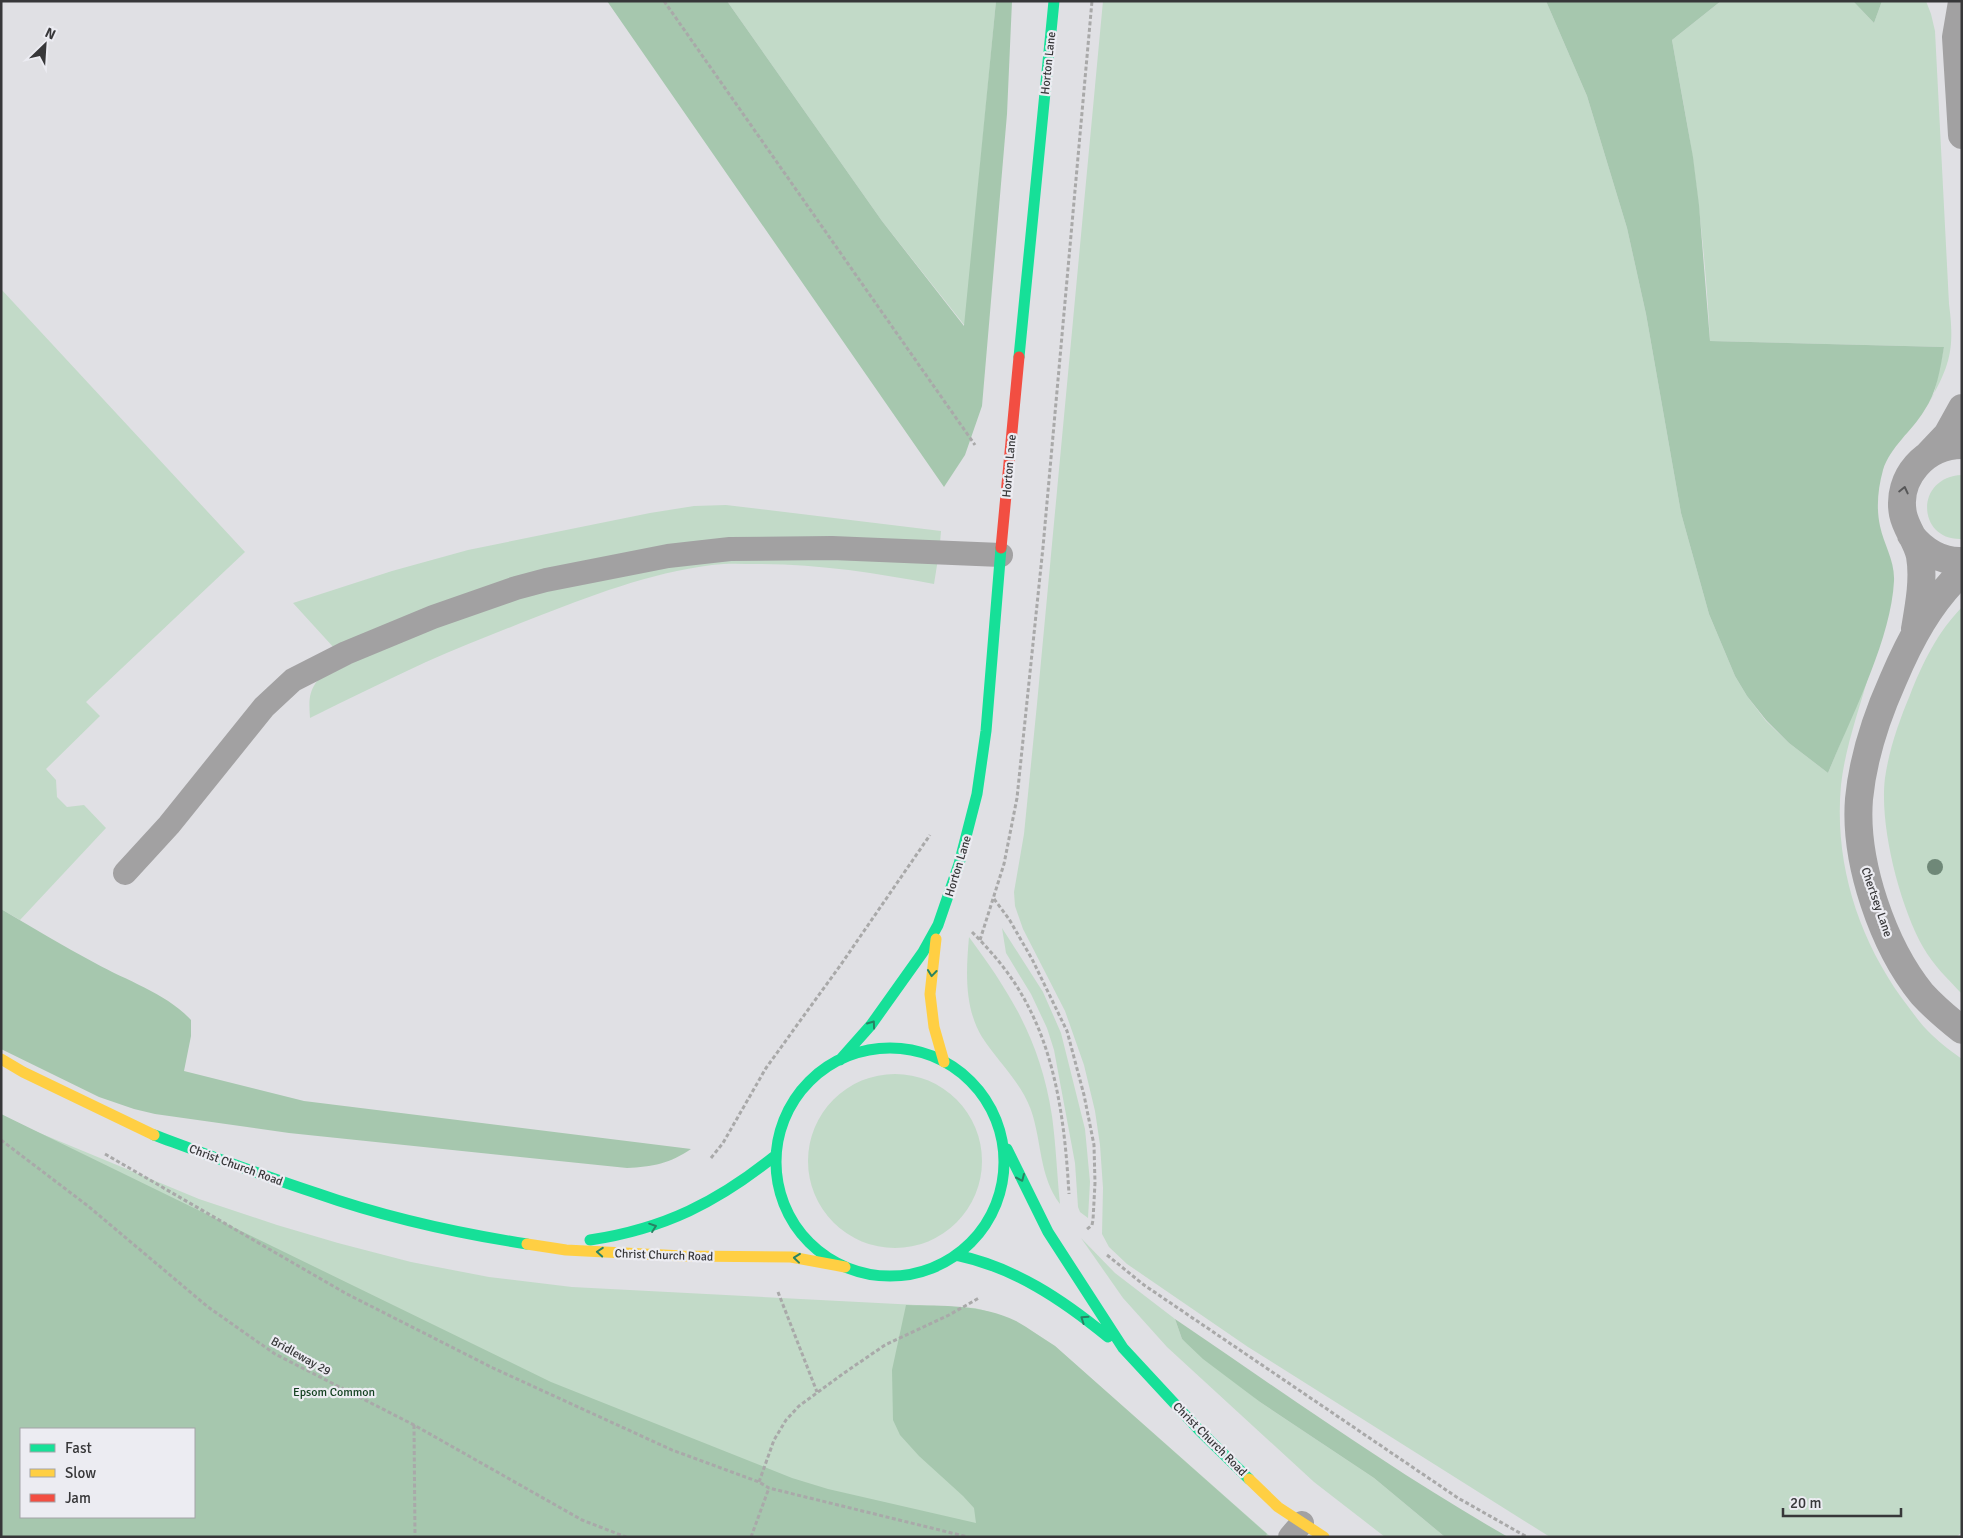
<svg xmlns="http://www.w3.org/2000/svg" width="1963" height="1538" font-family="Signika,sans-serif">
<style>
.green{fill:#c2dac8;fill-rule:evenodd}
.forest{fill:#a6c7ae;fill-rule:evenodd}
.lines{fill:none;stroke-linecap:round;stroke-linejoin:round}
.path{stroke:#a9a9a9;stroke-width:3;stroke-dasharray:4 2.5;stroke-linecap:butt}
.lane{stroke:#a2a1a2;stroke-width:24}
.street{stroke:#a2a1a2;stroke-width:28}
.fast{stroke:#16e098;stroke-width:11}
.slow{stroke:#ffcf43;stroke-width:11}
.jam{stroke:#f24e42;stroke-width:11}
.tree{fill:#6f8878}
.oneway{stroke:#575758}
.oneway2{stroke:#288364}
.labels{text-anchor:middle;stroke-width:4.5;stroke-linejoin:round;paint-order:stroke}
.street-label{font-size:12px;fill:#373739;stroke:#ececf2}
.park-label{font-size:12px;fill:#134020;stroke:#ececf2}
</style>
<rect width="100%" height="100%" fill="#e0e0e4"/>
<path class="green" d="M727 1H996L965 326 882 221Z
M1103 1H1546L1587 96 1627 228 1646 314 1681 513 1709 614 1735 676 1747 696 1766 721 1789 743 1828 773 1869 674C1859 710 1845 748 1841 785 1834 861 1857 935 1901 997 1911 1010 1920 1024 1932 1035 1941 1044 1952 1052 1962 1059V1532L1956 1537H1550L1248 1347 1127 1264 1109 1247 1102 1234 1103 1188 1100 1145 1095 1111 1084 1065 1065 1011 1023 929 1015 906 1014 892 1024 834 1037 704Z
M1721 1H1853L1874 23 1882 1H1926L1931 14 1935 31 1949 304C1955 350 1950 366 1927 406L1934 394 1944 347 1710 341C1707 281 1701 220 1693 160 1687 120 1679 80 1672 40Z
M1 289 245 552 86 702 100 716 46 769 56 780 57 797 67 807 84 805 106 828 20 920 1 909Z
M1962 475V539C1917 541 1914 477 1962 475Z
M726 505 941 531 940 543 712 544 335 649 293 603 392 571 468 550 650 513 694 506Z
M938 559 934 584C876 573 818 564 758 564 743 564 727 563 712 565 649 573 590 596 531 619 496 633 460 647 426 662 387 680 348 699 310 718 309 703 308 692 318 680L405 636 538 590 698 560Z
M1962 607V994C1948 979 1933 965 1923 947 1900 906 1879 826 1885 778 1889 750 1899 721 1910 695 1923 662 1937 633 1962 607Z
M1002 928 1043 992 1061 1033 1085 1129 1090 1182 1088 1218 1080 1212 1078 1207 1075 1163 1054 1050 1047 1028 1031 994 1006 953Z
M969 937C1012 995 1041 1043 1052 1116 1056 1145 1057 1175 1060 1204 1039 1176 1042 1142 1031 1110 1021 1082 998 1062 982 1037 964 1007 966 971 969 937Z
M808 1161a87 87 0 1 1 174 0a87 87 0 1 1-174 0Z
M1 1114 30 1129 199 1199 277 1225 338 1243 411 1262 489 1277 572 1287 975 1308C1007 1316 1028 1328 1055 1346L1271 1537H1ZM21 1429H194V1517H21Z
M1081 1238 1115 1273 1175 1319 1182 1339 1260 1402 1374 1478 1445 1537H1385L1314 1482 1167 1347 1123 1298Z"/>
<path class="forest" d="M607 1H727L882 221 964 326 996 1H1012L1007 114 982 406 965 455 944 487Z
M1546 1H1721L1672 40 1693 157 1699 205 1710 341 1944 347C1940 370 1937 392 1924 411 1912 431 1890 447 1883 470 1878 488 1876 508 1880 526 1884 545 1895 561 1894 581 1891 640 1851 717 1828 773L1789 743 1766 720 1747 696 1735 676 1709 614 1681 513 1646 314 1627 228 1587 96Z
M1853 1H1882L1874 23Z
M1 909C32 927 63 946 95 963 127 981 166 993 191 1020V1036L184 1071 304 1101 691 1149C671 1163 652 1167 627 1168L289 1133 155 1114 134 1109 99 1097 1 1049Z
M1 1114 551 1382 792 1478 828 1489 976 1523 974 1508 963 1496 919 1456 900 1435 893 1420 892 1370 906 1305C943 1306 981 1304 1016 1321 1029 1328 1042 1338 1055 1346L1267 1534 1265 1537H1ZM194 1429V1517H21V1429Z
M1175 1319C1284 1393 1394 1472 1508 1537H1445L1374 1478 1260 1402 1203 1359 1182 1339Z"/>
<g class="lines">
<path class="path" d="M664 1 975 445
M994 899 1009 919 1032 959 1067 1031 1084 1095 1094 1145 1095 1183 1093 1220 1092 1225 1086 1230
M972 932C991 951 1009 972 1022 995 1057 1055 1065 1126 1069 1194
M980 940 1004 864 1017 798 1043 547 1092 1
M1 1140 88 1206 208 1307 275 1354 414 1425 582 1520 626 1537
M105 1154 345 1293 493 1368 672 1450 759 1482 769 1488 968 1537
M711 1158 723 1143 766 1068 842 963 930 835
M1107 1255 1144 1285 1458 1498 1527 1537
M778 1292 817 1392
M414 1425 415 1537
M759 1482 774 1440 786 1420 799 1406 844 1373 885 1345 949 1315 979 1298
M751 1537 769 1488"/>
<path class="lane" d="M125 873 169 825 264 707 293 680 346 653 433 617 516 588 546 580 668 556 730 549 832 548 1001 555
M1290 1537 1302 1523"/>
<path class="street" d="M1962 2 1956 37 1962 135
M1929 454 1947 435 1962 408
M1911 535C1923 551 1942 562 1962 561
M1962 572C1930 602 1910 640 1893 680 1876 718 1863 757 1859 799 1854 862 1883 946 1922 994 1934 1007 1948 1019 1962 1030
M1915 629C1919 606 1924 579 1920 556 1917 541 1906 529 1903 514 1896 477 1926 445 1962 445"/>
<path class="fast" d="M1019 357 1054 1
M776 1162a114 114 0 1 1 228 0a114 114 0 1 1-228 0Z
M840 1060 871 1025 923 952 938 925 959 864 977 794 986 731 1001 548
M154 1135C208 1155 261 1175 316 1193 384 1217 456 1233 527 1244
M1007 1149 1048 1232 1123 1348 1199 1430 1249 1479
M590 1240C664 1229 718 1202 776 1155
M956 1255C1014 1267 1063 1300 1108 1337"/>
<path class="slow" d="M936 939 930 994 934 1027 944 1062
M1 1059 23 1072 154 1135
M527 1244 566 1250 683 1256 791 1257 845 1267
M1249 1479 1278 1507 1324 1537"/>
<path class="jam" d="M1001 548 1019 357"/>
</g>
<circle class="tree" cx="1935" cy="867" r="8"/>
<defs><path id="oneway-chevron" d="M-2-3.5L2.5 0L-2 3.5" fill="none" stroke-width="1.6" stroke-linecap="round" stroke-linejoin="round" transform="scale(1.25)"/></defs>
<use class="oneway" href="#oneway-chevron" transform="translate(1904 490) rotate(-77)"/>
<g class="oneway2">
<use href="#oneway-chevron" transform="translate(932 973) rotate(96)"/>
<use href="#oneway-chevron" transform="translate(872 1024) rotate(-54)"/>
<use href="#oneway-chevron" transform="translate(1021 1178) rotate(66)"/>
<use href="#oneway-chevron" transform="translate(653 1227) rotate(-19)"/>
<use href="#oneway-chevron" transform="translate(600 1252) rotate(-176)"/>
<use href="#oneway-chevron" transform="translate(797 1258) rotate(-174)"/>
<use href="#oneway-chevron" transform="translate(1084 1319) rotate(-146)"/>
</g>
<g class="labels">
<g class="street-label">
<text transform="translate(1048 63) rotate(-84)" y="4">Horton Lane</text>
<text transform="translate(1009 466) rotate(-85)" y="4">Horton Lane</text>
<text transform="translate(958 866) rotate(-73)" y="4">Horton Lane</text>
<text transform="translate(1877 902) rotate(71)" y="4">Chertsey Lane</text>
<text transform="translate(236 1165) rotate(20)" y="4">Christ Church Road</text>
<text transform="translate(664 1255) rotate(2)" y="4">Christ Church Road</text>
<text transform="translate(301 1356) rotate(29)" y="4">Bridleway 29</text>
<text transform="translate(1210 1439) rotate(45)" y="4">Christ Church Road</text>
</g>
<g class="park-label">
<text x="334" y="1396">Epsom Common</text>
</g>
</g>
<rect width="1963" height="1538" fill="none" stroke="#373739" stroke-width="5"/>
<rect x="20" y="1428" width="175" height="90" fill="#ececf2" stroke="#a4a4a8"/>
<rect x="30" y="1444" width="25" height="8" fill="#16e098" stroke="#a4a4a8"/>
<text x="65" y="1453" font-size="15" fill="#373739">Fast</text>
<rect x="30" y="1469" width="25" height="8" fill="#ffcf43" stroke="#a4a4a8"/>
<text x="65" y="1478" font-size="15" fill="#373739">Slow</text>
<rect x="30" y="1494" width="25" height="8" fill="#f24e42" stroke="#a4a4a8"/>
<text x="65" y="1503" font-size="15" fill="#373739">Jam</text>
<g transform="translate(45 45) rotate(25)" stroke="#ececf2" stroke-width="4" paint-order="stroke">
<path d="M0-4L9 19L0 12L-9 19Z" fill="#373739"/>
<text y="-8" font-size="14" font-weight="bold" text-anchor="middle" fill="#373739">N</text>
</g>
<path d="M1783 1508v8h118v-8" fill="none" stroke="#373739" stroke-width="2.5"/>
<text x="1790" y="1508" font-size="15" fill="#373739" stroke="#ececf2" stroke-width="4" paint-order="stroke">20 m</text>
</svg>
